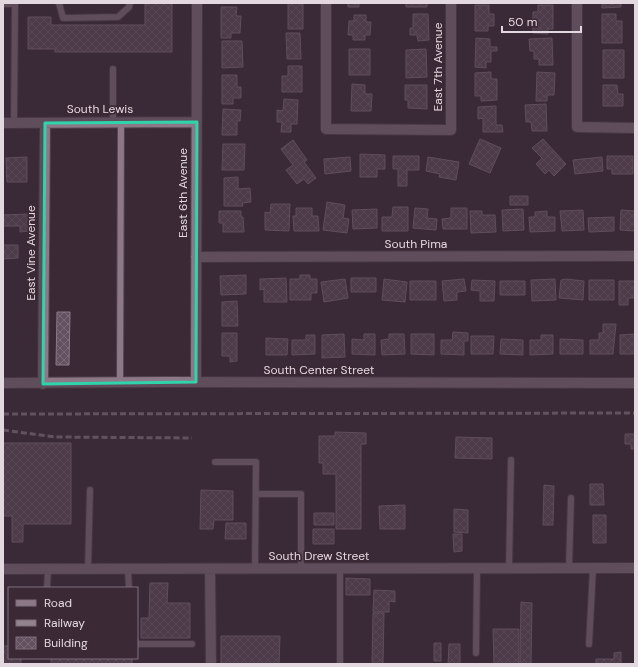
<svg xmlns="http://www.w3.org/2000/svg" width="638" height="667" font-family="'DM Sans',sans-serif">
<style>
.building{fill:url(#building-cross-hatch);stroke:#8d7887}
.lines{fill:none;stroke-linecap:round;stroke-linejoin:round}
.service-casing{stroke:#544550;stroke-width:8}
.minor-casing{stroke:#544550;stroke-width:12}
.tertiary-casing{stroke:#544550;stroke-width:12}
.service{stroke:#8d7887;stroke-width:6}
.minor{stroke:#8d7887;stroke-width:10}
.tertiary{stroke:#8d7887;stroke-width:10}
.rail{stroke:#92838e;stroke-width:3;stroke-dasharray:6 3;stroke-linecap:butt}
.marked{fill:none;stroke:#2fd4aa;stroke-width:3;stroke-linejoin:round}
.labels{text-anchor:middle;stroke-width:3.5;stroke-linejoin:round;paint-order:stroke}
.street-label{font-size:12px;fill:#e4d8e0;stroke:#3b2936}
</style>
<defs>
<pattern id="building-cross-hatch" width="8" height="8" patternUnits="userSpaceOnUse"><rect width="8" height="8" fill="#64515f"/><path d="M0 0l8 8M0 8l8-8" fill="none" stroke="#7a6976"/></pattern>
</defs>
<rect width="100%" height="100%" fill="#3b2936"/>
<path class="building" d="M145 3H172V52H55V49H28V17H51V25H145Z
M288 3H303V29H288Z
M348 3H359V7H348Z
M406 3H427V7H406Z
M602 3H621V7L602 8Z
M475 5H489V14H494V26H488V31H475Z
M538 5H553V29H548V34L533 33V12H538Z
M221 7H237L236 16H241L240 33H231V38H221Z
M413 14H428L429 40 418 41 417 35H410V28H413Z
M602 14H616V21H622V43H602Z
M354 15H366V22H371L370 35H365V40H353V35H348L349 21H354Z
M286 33H300L301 59H287Z
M476 38 490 39V47H497V51H491V62H486V68L475 67Z
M552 38 553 65H539V59H534V51H530L529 39Z
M222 41H242L243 67 222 68Z
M349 49H370V75H349Z
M426 49 427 77 406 78V50Z
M603 50H624V78H603Z
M288 66H302V92H282V76H288Z
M491 72V79H497V100L481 101V96H475V73Z
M537 72 555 73 554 95H547V101H536Z
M222 75H237V87H241V98H233V104H222Z
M352 84 365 85V94H372L371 111H351Z
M405 85H427V109L408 108V100H405Z
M603 85H617L618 94H623V106H603Z
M284 99 298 100 297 124H291V132H281L282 122H277V110L283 111Z
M546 104 547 131H532L531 122H526L525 105Z
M496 106V125H502L503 132H483V118L478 119V107Z
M223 109 241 110 240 121H237V135H222Z
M480 139 501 148 490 173 469 164Z
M543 139 566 164 554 176 549 170 545 174 536 164 542 158 532 148Z
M293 140 307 160 304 162 316 178 308 184 304 179 297 184 286 170 293 165 281 149Z
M223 144H245L244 170H222Z
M360 154 385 155V169H377V177H360Z
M393 156H419V170H407V186H398V169H393Z
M607 156H633V174H612V169H607Z
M27 157V182H7L6 158Z
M350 157 351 171 325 174 324 159Z
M428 157 459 162 456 180 439 177 440 174 426 171Z
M602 157 603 171 575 174 573 160Z
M238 177V189L250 188 251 202 242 203 243 206H224V178Z
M510 196H528V205H510Z
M327 202 345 205 343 218 349 219 347 233 323 230Z
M271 204H290L289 231 265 230V212L270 213Z
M393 207H408V231H382V217H392Z
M296 208H312V216H318L319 231H294L293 216H296Z
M415 208 428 209 427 218 437 219 436 230 413 228Z
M451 208H467V229H443L442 219 451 218Z
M377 209V228L353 229 352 210Z
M523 209 524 230 503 231 502 210Z
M583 210 584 230 562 231 560 211Z
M621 210 635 211V231L620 230Z
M219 211H241V217H243L244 232H223V223H219Z
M470 211H482V215H495L496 232 471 233Z
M547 211V217H555V231L530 232 529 217H535V212Z
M28 214V231L20 232V226H3V215Z
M614 217V231L589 232 588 218Z
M3 245H18V258L3 259Z
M246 275V294L221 295 220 276Z
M300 275H310V279H317V293H311V300H290V279H300Z
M286 278 287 302H264V289L260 290V279Z
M351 278H376V292H351Z
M345 279 348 298 324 302 321 282Z
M384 279 407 282 405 302 382 300Z
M464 279 466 291 457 292V300L444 301 442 281Z
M555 279 556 300 532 301 531 280Z
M566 279 584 281 583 300 559 298 561 280Z
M472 280 495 281 494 301H480V291L471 290Z
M589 280H614V300H589Z
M410 281H436V300H410Z
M500 281H525V295H500Z
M619 281H635V298H628V305H619Z
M237 301 238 326H222V302Z
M57 312H70L69 365H56Z
M603 324H616L613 354H590V340H599V333H603Z
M453 332 468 333V341H464V355L441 354V340H452Z
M222 333H237V361L230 362V356H222Z
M344 334 345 357 322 358V335Z
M364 334H375V355L352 354V339L364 340Z
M389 334H404L405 354 382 355 381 340 389 339Z
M411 334H434V355L411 354Z
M635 334V354H620V335Z
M306 335H315V354L292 355V340H306Z
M541 335H553V354L530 355V340H541Z
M471 336H494L493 354H471Z
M266 338 288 339 287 355H266Z
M501 339 523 340V355L500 354Z
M560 339 583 340V354H560Z
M335 432 366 433V444H361V529H336V474H323V463H319V436H335Z
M625 434H635V449H631V444H625Z
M456 437 492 438V459L455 458Z
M3 443H71V524H23V542H12V516H3Z
M590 484H603L604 505H590Z
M544 485 554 486 553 525H543Z
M201 490 233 491V520H214L213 529H200Z
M405 505V529H380L379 506Z
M454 509 468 510V533L454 532Z
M314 513H334V525H314Z
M593 515H606V543H593Z
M226 523H246V539H225Z
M313 529H334V544H313Z
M453 534H462V551L454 552Z
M346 578 370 579V595H346Z
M150 583H168L167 603H190V638H141V618H149Z
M374 590 395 591V602L389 601V612H373Z
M521 602 532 603 531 664H520Z
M373 613H384L383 664H372Z
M493 629H519V664H494Z
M221 636H280L279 664H221Z
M434 643H441V661H434Z
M449 644H460V664H448Z
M3 646H9V658H21V664H3Z
M621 652V664H596V659H614V653Z
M51 658H132V664H51Z"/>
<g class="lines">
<defs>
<path id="service" d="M59 3 63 18 118 17 129 7 130 3
M3 4H15
M14 122 15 3
M113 122V69
M120 382 121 122
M215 462H256L255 569
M256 494H301V569
M569 568 571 498
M88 569 90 490
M128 569 129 588
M509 569 511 460
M47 588 48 569
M137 643V644H192
M589 644 593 568
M476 653 477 569
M340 664V569"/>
<path id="minor" d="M326 3V129L451 130V3
M577 3V127L635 128
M3 123 197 122
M196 257 635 256
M196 382 197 3
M43 384 45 123
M3 569 635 568
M210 569 211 664"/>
<path id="tertiary" d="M3 383 167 382 635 383"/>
</defs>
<use href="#service" class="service-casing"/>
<use href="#minor" class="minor-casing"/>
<use href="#tertiary" class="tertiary-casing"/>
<use href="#service" class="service"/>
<use href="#minor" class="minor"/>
<use href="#tertiary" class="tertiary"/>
<path class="rail" d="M3 414 635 413
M3 430 55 437 192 438"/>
</g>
<path d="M0 0H638V667H0ZM197 122 196 382 43 384 45 123Z" fill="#3b2936" fill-opacity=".55" fill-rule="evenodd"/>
<path class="marked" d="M197 122 196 382 43 384 45 123Z"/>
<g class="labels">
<g class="street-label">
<text transform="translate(438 67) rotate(-90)" y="4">East 7th Avenue</text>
<text x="100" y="113">South Lewis</text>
<text transform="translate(183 193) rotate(-90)" y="4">East 6th Avenue</text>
<text x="416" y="248">South Pima</text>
<text transform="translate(31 253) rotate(-90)" y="4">East Vine Avenue</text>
<text x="319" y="374">South Center Street</text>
<text x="319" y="560">South Drew Street</text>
</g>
</g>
<rect width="638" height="667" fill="none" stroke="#e4d8e0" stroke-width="8"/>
<rect x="8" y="587" width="130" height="72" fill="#3b2936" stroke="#7f6f7a"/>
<rect x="16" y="600" width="20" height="6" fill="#8d7887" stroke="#7f6f7a"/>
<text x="44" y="607" font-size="12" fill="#e4d8e0">Road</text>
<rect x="16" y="620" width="20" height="6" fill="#92838e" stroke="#7f6f7a"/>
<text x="44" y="627" font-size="12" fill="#e4d8e0">Railway</text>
<rect x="16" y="637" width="20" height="12" fill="url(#building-cross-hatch)" stroke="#7f6f7a"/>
<text x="44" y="647" font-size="12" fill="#e4d8e0">Building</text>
<path d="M502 26v6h79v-6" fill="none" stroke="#e4d8e0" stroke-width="2"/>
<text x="508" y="26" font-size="12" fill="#e4d8e0" stroke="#3b2936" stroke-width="3" paint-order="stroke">50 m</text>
</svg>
